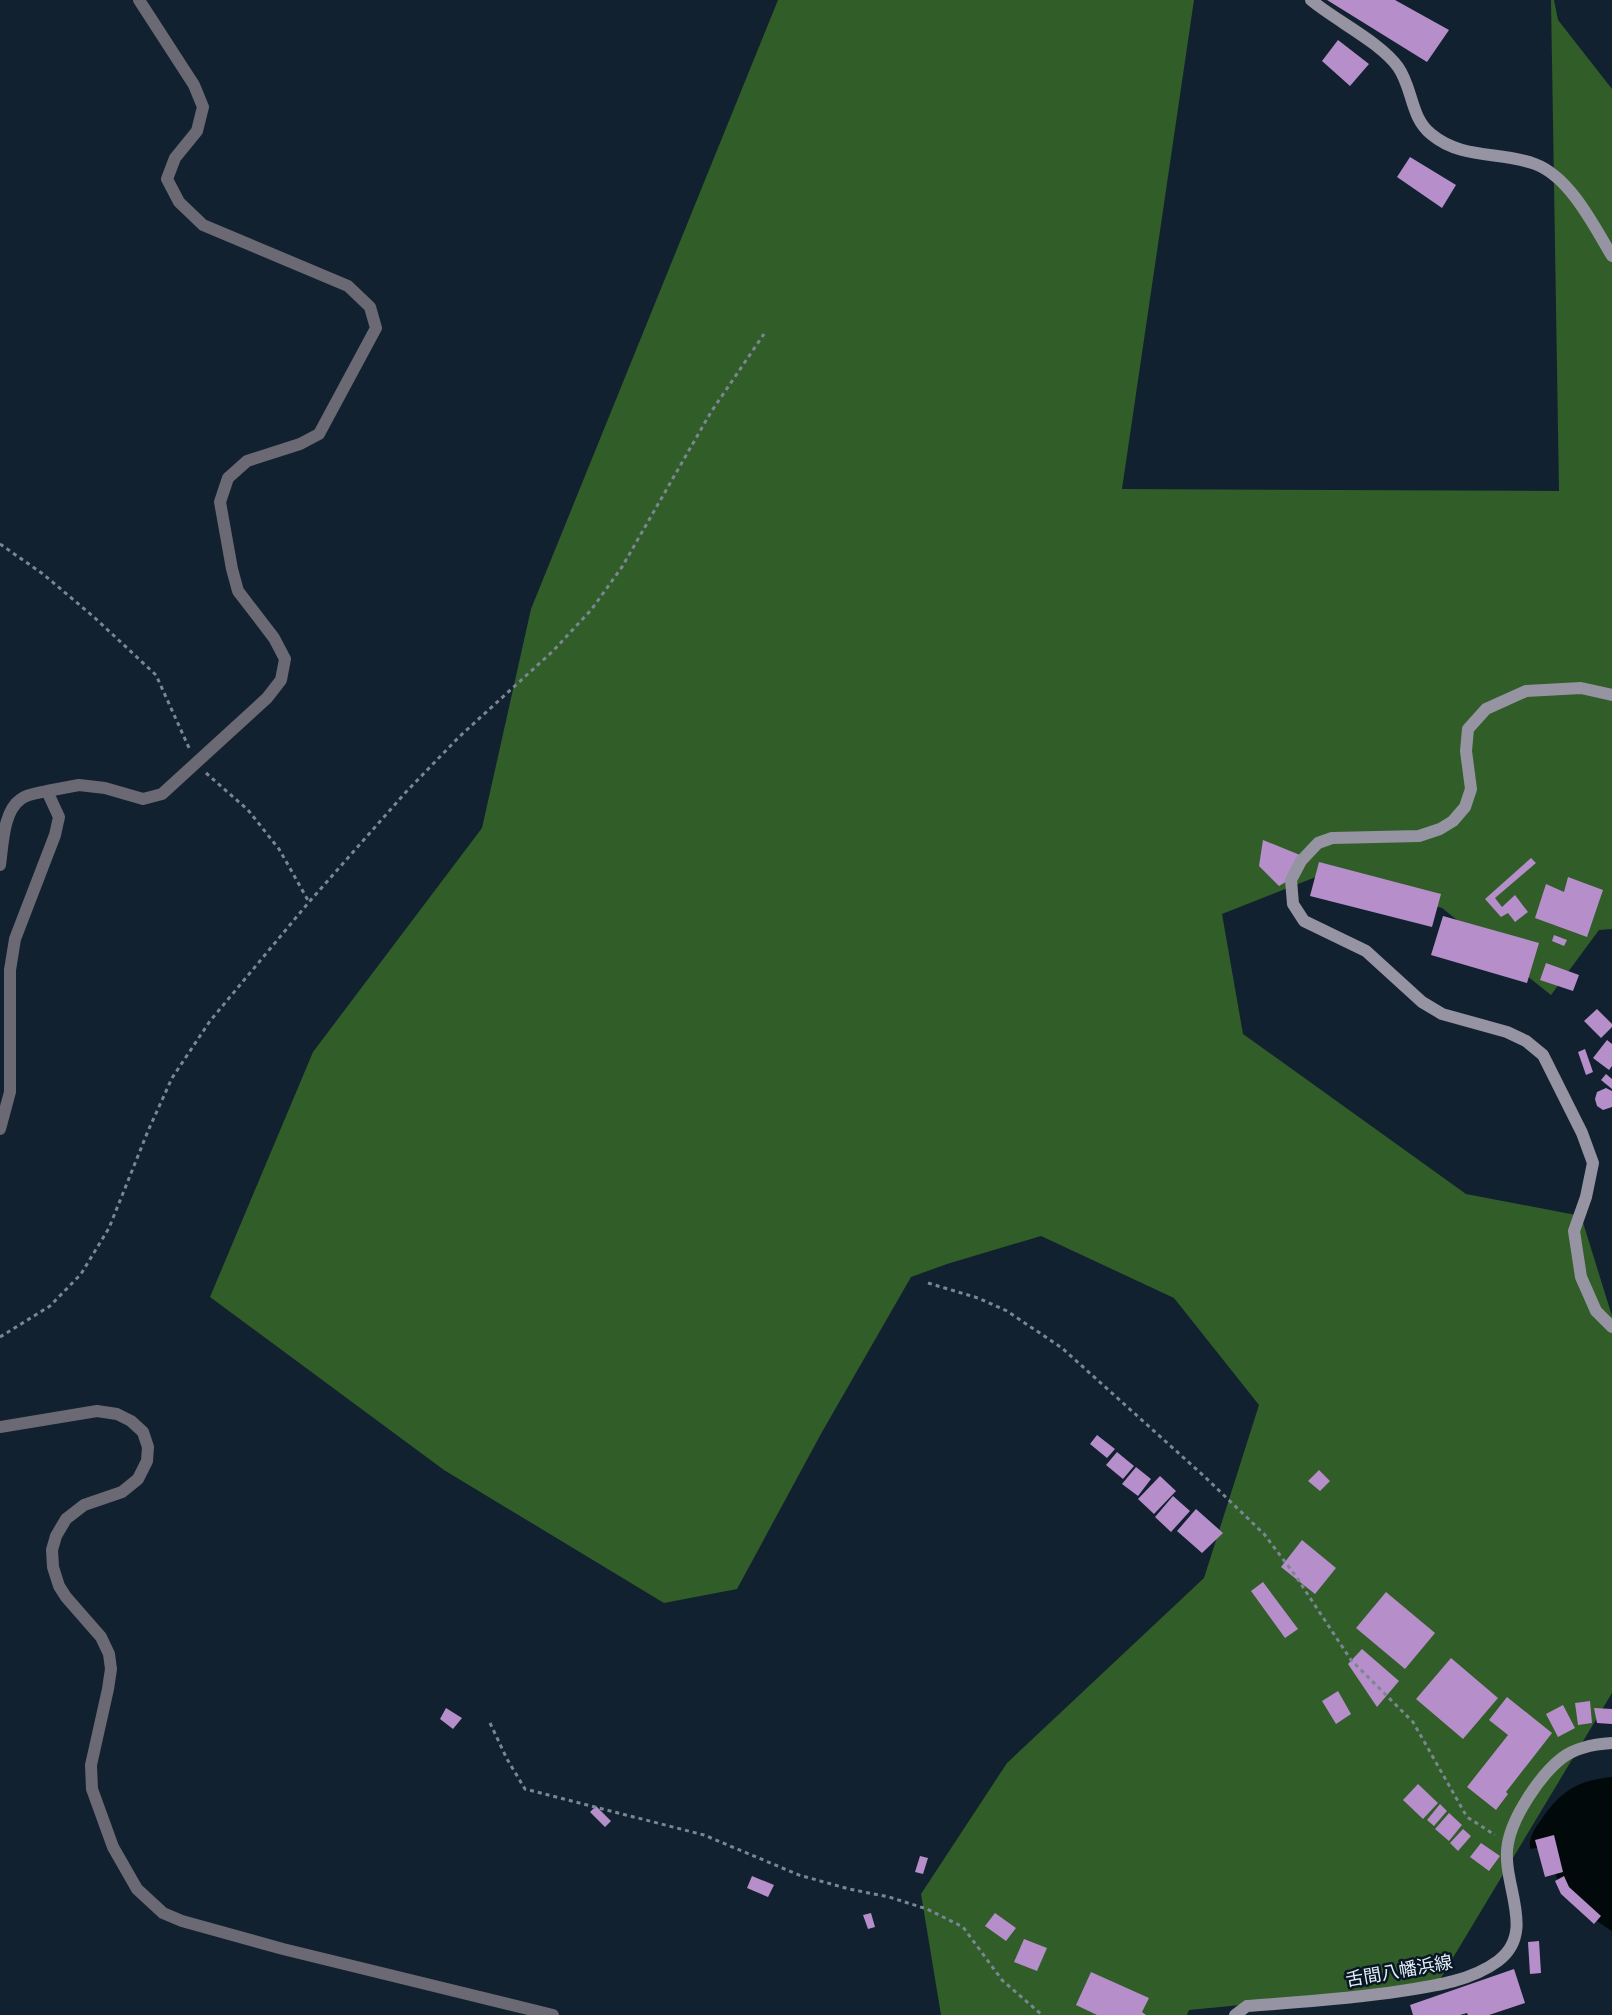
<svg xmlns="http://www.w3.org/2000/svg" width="1612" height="2015" font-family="Spectral,'Noto Sans JP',serif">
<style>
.forest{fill:#315d28}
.water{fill:#01090a}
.building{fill:#b68eca}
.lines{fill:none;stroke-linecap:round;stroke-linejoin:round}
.path{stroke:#7a8793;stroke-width:3;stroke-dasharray:4 4;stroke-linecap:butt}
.street{stroke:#6b6973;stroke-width:12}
.secondary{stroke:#9693a2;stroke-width:12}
.labels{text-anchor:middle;stroke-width:5;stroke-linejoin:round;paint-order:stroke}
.street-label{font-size:18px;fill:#e4eef8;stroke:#091725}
</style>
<rect width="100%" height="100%" fill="#12212f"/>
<path class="forest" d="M778 0H1194L1122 489 1559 491 1551 0H1554L1558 20 1612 89V929L1599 930 1551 995 1442 908 1321 875 1222 914 1243 1034 1466 1194 1581 1216 1612 1316V1693L1436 1986 1189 2010 1187 2015H941L921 1894 1007 1763 1204 1578 1259 1405 1174 1298 1041 1236 947 1264 911 1277 822 1432 737 1589 664 1603 444 1470 210 1297 313 1052 482 828 531 609Z"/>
<path class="water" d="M1612 1777V1931C1599 1923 1572 1904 1563 1891 1555 1879 1553 1860 1550 1846L1530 1849C1529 1836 1534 1830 1541 1820 1560 1792 1577 1780 1612 1777Z"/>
<path class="building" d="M1327 0H1395L1449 30 1427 62Z
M1338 40 1369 64 1350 86 1322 61Z
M1410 157 1456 185 1442 208 1397 177Z
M1263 840 1300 855 1289 880 1279 886 1259 866Z
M1531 858 1536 863 1495 898 1502 907 1515 895 1528 912 1515 922 1508 913 1501 917 1485 899Z
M1319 862 1441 894 1432 927 1310 896Z
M1568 877 1603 890 1587 937 1535 918 1546 884 1564 892Z
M1443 916 1539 943 1527 983 1431 955Z
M1554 935 1567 940 1564 946 1552 941Z
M1546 963 1579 975 1573 991 1540 980Z
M1597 1009 1612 1024V1027L1601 1038 1584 1021Z
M1607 1040 1612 1044V1066L1609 1070 1593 1058Z
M1585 1049 1593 1072 1586 1075 1578 1052Z
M1606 1074 1612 1079V1089L1601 1080Z
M1606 1088 1612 1091V1107L1603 1110 1597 1106 1595 1099 1597 1092Z
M1097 1435 1115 1449 1107 1458 1090 1444Z
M1117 1452 1134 1466 1123 1479 1106 1465Z
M1136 1467 1151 1479 1138 1496 1122 1484Z
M1319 1470 1330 1481 1320 1491 1308 1481Z
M1160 1476 1176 1491 1154 1514 1138 1499Z
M1173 1496 1190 1511 1171 1532 1155 1517Z
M1196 1509 1223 1533 1202 1553 1177 1531Z
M1302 1540 1336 1568 1315 1594 1281 1567Z
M1263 1582 1298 1629 1285 1638 1251 1591Z
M1386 1592 1435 1633 1405 1669 1356 1628Z
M1362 1649 1399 1681 1377 1707 1348 1664Z
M1451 1658 1498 1698 1463 1739 1416 1699Z
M1338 1691 1351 1714 1336 1724 1322 1701Z
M1507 1697 1552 1733 1506 1792 1508 1794 1496 1810 1467 1787 1508 1735 1489 1720Z
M1590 1701 1592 1723 1578 1725 1575 1703Z
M1563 1705 1575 1728 1558 1737 1546 1714Z
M446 1708 462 1718 453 1729 440 1719Z
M1594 1708 1612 1709V1724L1597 1723Z
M1418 1784 1438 1803 1423 1819 1403 1800Z
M1440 1804 1447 1811 1434 1826 1427 1820Z
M596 1806 611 1821 605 1827 590 1812Z
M1449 1813 1462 1825 1449 1841 1435 1829Z
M1463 1829 1471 1836 1458 1851 1450 1843Z
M1554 1835 1563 1872 1545 1877 1535 1840Z
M1481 1843 1500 1856 1489 1871 1470 1857Z
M920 1856 928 1858 923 1874 915 1872Z
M752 1876 774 1885 768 1897 747 1888Z
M1564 1876 1569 1887 1601 1916 1594 1924 1561 1894 1555 1881Z
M871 1913 875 1927 868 1929 863 1915Z
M995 1913 1016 1928 1006 1941 985 1926Z
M1024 1939 1047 1948 1037 1971 1014 1962Z
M1539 1941 1541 1973 1530 1974 1528 1942Z
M1514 1969 1525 2003 1489 2015H1468L1467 2013 1460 2015H1413L1410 2005Z
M1091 1972 1149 1998 1142 2012 1146 2015H1097L1076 2005Z"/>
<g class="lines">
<path class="path" d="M0 544 43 574 95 618 156 675 190 750
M206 773 248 810 279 849 309 902
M928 1283 978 1298 1007 1311 1062 1348 1205 1477 1264 1534 1295 1575 1351 1660 1413 1722 1467 1817 1495 1835
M0 1337 50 1306 81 1274 109 1228 148 1131 172 1078 210 1021 309 902 405 793 459 737 553 651 591 610 622 567 711 412 764 334
M490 1723 507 1759 525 1789 704 1835 799 1875 849 1889 889 1897 927 1909 963 1927 1002 1980 1042 2015"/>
<path class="street" d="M47 791 79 785 105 788 143 799 162 794 267 698 281 680 285 659 274 638 238 591 232 569 220 502 228 478 247 461 300 444 319 434 376 328 370 307 348 286 203 225 179 202 167 179 175 158 197 131 203 107 194 85 139 0
M0 865C3 845 3 811 21 799 27 794 39 793 47 791L59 817 55 835 15 939 10 970V1092L0 1129
M0 1427 97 1411 117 1414 131 1421 143 1432 148 1447 147 1461 138 1479 122 1492 84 1505 66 1519 56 1536 52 1550 53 1567 59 1586 66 1597 101 1637 109 1654 111 1669 108 1689 91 1765 92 1789 113 1847 137 1889 163 1913 182 1921 283 1949 553 2015"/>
<path class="secondary" d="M1311 0C1336 21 1380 42 1398 67 1413 88 1410 117 1431 134 1462 160 1500 151 1535 164 1570 177 1594 226 1612 256
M1612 695 1581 688 1526 691 1486 709 1468 729 1466 751 1471 789 1465 807 1453 821 1440 829 1419 836 1332 838 1318 843 1301 861 1291 880 1293 904 1304 921 1366 951 1422 1002 1442 1014 1507 1032 1526 1041 1543 1055 1582 1133 1593 1163 1586 1197 1574 1231 1581 1277 1596 1311 1612 1327
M1235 2015 1247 2006C1299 2002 1350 1999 1401 1991 1434 1986 1471 1981 1498 1961 1538 1931 1500 1883 1508 1843 1513 1816 1540 1775 1562 1758 1575 1748 1596 1744 1612 1743"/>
</g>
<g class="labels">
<g class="street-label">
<text transform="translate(1399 1971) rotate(-10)" y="6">舌間八幡浜線</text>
</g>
</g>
</svg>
